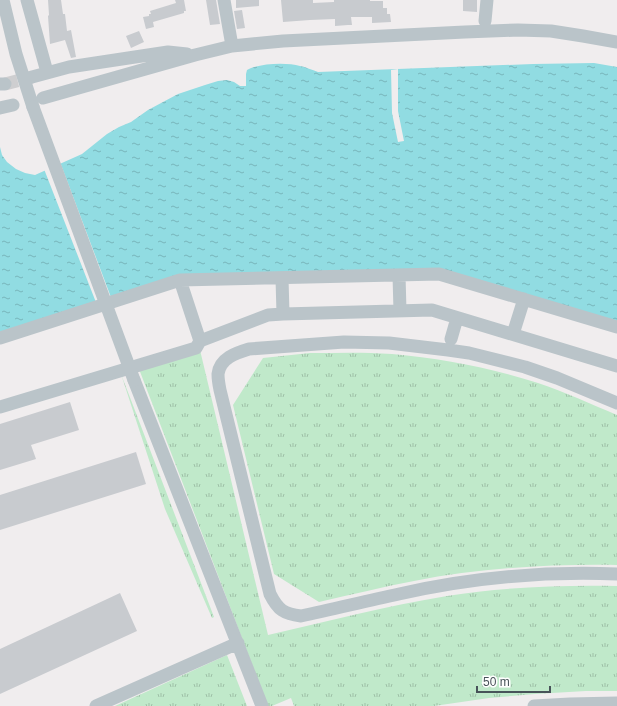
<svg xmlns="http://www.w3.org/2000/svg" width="617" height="706" font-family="Arial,sans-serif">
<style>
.grass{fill:url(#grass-tufts)}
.water{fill:url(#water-ripples)}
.pier{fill:#f0edee}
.building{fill:#c8cbcf}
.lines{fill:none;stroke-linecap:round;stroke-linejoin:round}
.minor-tunnel{stroke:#ceced0;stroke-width:13;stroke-dasharray:13 6;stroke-linecap:butt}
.minor{stroke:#bac4c9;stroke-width:13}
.minor-bridge{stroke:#bac4c9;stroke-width:13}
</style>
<defs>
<pattern id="grass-tufts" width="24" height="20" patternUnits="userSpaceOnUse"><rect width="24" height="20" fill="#c0e9ca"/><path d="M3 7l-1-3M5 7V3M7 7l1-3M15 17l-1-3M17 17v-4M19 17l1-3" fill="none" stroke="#9ebfa7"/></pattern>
<pattern id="water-ripples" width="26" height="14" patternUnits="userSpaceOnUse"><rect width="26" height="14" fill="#91dce2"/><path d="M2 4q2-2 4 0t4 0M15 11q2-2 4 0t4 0" fill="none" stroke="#78b5ba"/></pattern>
</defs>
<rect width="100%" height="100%" fill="#f0edee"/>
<path class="grass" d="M200 350 268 635C328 621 387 606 447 596 503 587 560 585 617 586V691H586L535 694 489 698 434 706H294L291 698 272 706H268L139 369Z
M310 353C337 353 364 352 392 354 441 358 490 368 538 383 565 392 591 404 617 415V565C549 564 480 568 414 581 382 587 350 595 319 602L274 574 233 405 263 358Z
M121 374 214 617 212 618 165 509Z
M227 655 247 706H115Z"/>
<path class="water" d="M594 63 617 67V323L438 269 183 275 0 334V147L2 155 7 162 16 169 25 173 35 175 82 154 107 134 119 127 131 122 148 110 178 94 205 85 218 81 227 80 234 82 240 86H246V74L247 70C259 63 287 62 300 66 306 67 312 70 318 72L533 64Z"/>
<path class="pier" d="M398 69V111L404 141 398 142 392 113 391 70Z
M60 162 112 300 97 305 44 169Z"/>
<path class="building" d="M48 0H61L63 14H65L67 31 71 30 76 57 71 58 65 40 50 44 48 16 49 15Z
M175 0H184L186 11H184V13L153 22 154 27 146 29 143 17 149 16V14H151L150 11 176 3Z
M206 0H216L220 24 210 25Z
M236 0H259V6L236 8Z
M281 0H313V3L334 2V0H370V1H383V8H387V14H390L391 22 372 23V17H351L352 25H348L335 26V19L310 20 283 22Z
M463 0H477V12L463 11Z
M242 10 245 28 237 29 234 11Z
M139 31 144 42 131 48 126 36Z
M70 402 79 430 31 445 36 459 0 470V424Z
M136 452 146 484 0 530V495Z
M120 593 137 631 0 694V649Z"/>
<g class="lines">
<path class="minor-tunnel" d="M5 84 32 77"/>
<path class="minor" d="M3 0 16 54 33 107
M27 0 47 72
M224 0 232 46
M485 21 487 0
M32 77 69 67 168 52 187 54
M0 84H5
M43 98 195 55 232 46 283 41 465 32 518 30 551 31 583 36 617 42
M0 108 13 105
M399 275 400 311
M282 278 283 314
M180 280 200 341
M513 334 524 299
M0 338 180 280 439 274 617 327
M451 339 457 318
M134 380 262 706
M617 403 557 378 525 367 469 353 448 350 389 343 344 342 249 349C236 353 220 358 218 374 218 379 219 385 220 390L270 594C278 610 284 614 301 616 334 609 366 601 399 594 470 578 544 571 617 574
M0 407 196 348 200 341 268 315 283 314 432 310 617 366
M96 706 238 643
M534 706 570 704 617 703"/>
<path class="minor-bridge" d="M33 107 134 380"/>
</g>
<path d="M477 686v6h73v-6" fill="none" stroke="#485359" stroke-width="2"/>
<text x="483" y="686" font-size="12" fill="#485359" stroke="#ffffff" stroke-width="3" paint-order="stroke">50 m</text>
</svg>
